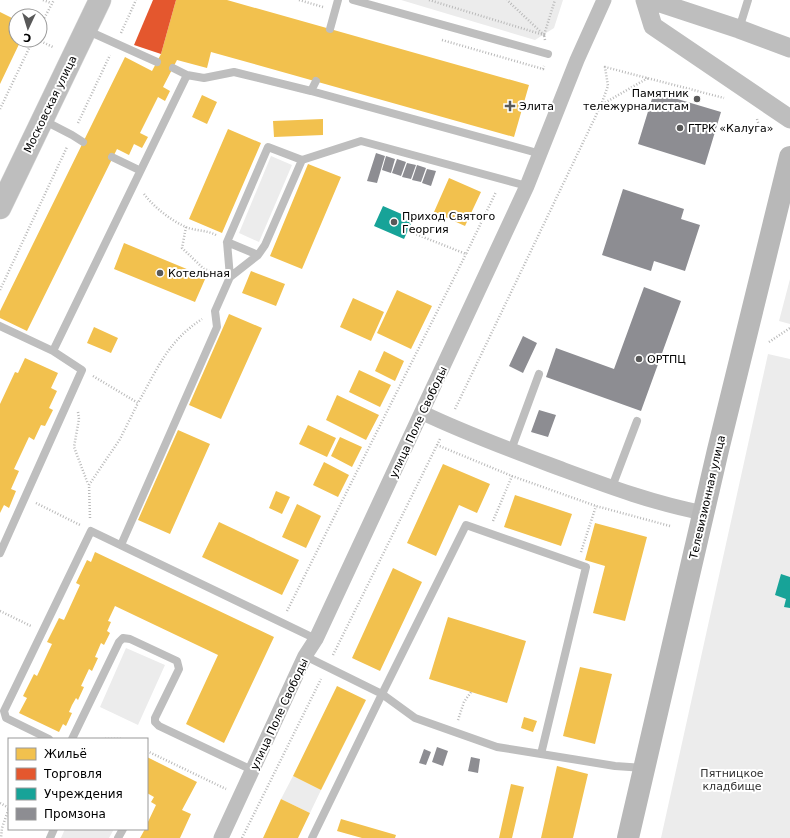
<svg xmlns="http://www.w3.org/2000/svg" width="790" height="838" font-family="'DejaVu Sans',sans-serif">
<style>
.green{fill:#ececec}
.homes{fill:#f2c14e}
.shops{fill:#e4572e}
.public{fill:#17a398}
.industry{fill:#8d8d92}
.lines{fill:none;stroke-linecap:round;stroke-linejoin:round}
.primary-casing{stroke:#dbdbdb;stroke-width:23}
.path{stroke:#b9b9b9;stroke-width:2.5;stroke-dasharray:1 2;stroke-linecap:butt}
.service{stroke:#bebebe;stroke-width:8}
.minor{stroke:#bebebe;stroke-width:15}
.tertiary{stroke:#bebebe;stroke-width:19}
.secondary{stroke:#b8b8b8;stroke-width:22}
.primary{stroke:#bebebe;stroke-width:22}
.poi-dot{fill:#595959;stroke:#fff;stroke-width:1.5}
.labels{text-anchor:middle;stroke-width:4;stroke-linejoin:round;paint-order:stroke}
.poi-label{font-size:11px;fill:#000;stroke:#fff;text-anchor:start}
.street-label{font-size:11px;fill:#000;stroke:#fff}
.park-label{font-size:11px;fill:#333;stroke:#fff}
</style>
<rect width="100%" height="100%" fill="#fff"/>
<path class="green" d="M401 0H563L554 28 535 40Z
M271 156 292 165 259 242 239 233Z
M790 279V324L779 321Z
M768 354 790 359V838H661Z
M126 648 165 665 138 725 100 707Z
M293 776 321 790 310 813 281 799Z
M65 829H114L109 838H61Z"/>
<path class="homes" d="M176 0H227L529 85 514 137 211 52 207 68 177 60 163 87 170 91 165 101 158 97 140 133 148 137 142 148 134 144 129 155 117 149 27 331 0 318V311L125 57 152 71 161 54Z
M0 12 16 20V40H21L0 84Z
M202 95 217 102 207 124 192 117Z
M323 119V135L274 137 273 121Z
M228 129 261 143 222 233 189 219Z
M308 164 341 177 302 269 270 256Z
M449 178 481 192 465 226 434 212Z
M124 243 206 277 195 302 114 269Z
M251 271 285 284 276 306 242 293Z
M397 290 432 306 411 349 377 333Z
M353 298 384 312 371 341 340 327Z
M229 314 262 328 221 419 189 405Z
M94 327 118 338 111 353 87 343Z
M384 351 404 361 395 381 375 371Z
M25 358 58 373 51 388 57 391 49 408 53 410 45 426 41 425 34 440 29 437 14 469 19 471 11 489 16 491 9 508 4 505 0 513V404L15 372 18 373Z
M359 370 391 385 380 407 349 392Z
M337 395 379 415 366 440 326 420Z
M308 425 336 438 327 457 299 444Z
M178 430 210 444 170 534 138 520Z
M340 437 362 447 352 467 331 456Z
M324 462 349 475 338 497 313 485Z
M443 464 490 484 477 513 459 505 436 556 407 543Z
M276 491 290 497 282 514 269 508Z
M515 495 572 514 561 546 504 527Z
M297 504 321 516 306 548 282 537Z
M219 522 299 560 282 595 202 557Z
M595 523 647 537 625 621 593 613 605 566 585 560Z
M95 552 274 637 224 743 186 724 218 655 115 606 108 621 111 622 107 631 110 633 104 645 101 643 95 657 98 658 92 671 89 669 81 686 84 687 78 700 76 698 72 705 69 712 72 713 66 726 63 724 59 732 19 713 27 698 23 696 34 674 37 676 52 644 47 642 59 618 64 620 80 585 76 583 87 560 91 562Z
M393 568 422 582 380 671 352 658Z
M448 617 526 641 507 703 429 679Z
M580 667 612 674 595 744 563 736Z
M337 686 366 700 321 790 293 776Z
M524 717 537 721 533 732 521 728Z
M147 757 197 782 182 810 191 814 180 838H140L145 829H147V824L156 805 151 802 154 797 147 793Z
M557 766 588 774 573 838H541Z
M511 784 524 787 512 838H499Z
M281 799 310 813 298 838H263Z
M341 819 396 835 395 838H362L337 831Z"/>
<path class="shops" d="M153 0H176L161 54 134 45Z"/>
<path class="public" d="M383 206 413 219 404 239 374 226Z
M781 574 790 577V608L784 607 786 599 775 595Z"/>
<path class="industry" d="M654 92 721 112 705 165 638 144Z
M376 153 385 156 377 183 367 181Z
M386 156 395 159 391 173 382 170Z
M397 159 406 162 401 176 392 173Z
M407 163 416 165 411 179 402 177Z
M417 165 426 168 421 182 412 180Z
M427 169 436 171 431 186 422 183Z
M623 189 684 209 681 219 700 225 685 271 654 261 651 271 602 255Z
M644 287 681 301 641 411 546 377 556 348 614 369Z
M523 336 537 343 523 373 509 366Z
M539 410 556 415 548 437 531 432Z
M437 747 448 751 443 766 432 762Z
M424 749 431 752 426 765 419 763Z
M471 757 480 759 478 773 468 771Z"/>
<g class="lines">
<defs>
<path id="primary" d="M0 208 100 0"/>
</defs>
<use href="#primary" class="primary-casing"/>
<path class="path" d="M43 0 51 3
M299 0 323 7
M429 0 544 35 507 0
M40 26 54 0
M121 33 136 0
M38 40 53 47
M442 40 543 69 544 66
M545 40 544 35 555 0
M601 105 608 86 605 67 724 98
M0 109 33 40
M757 119 761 132
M78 123 110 55
M144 194C154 207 170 220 186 227 195 231 207 230 216 235
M186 227 182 248 204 269 217 273
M408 231 466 254 496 192
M0 290 67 147
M769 342 790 328
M93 376 138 403C158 368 167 342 202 319
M455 409 601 105 648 78
M78 412 79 419 74 447 88 484
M437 445 512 476 596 506 670 526
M36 503 80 525
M90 518 89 485 120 439 138 403
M493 521 512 476
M581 552 596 506
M0 611 31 626
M287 611 466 254
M333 655 440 439
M458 720 464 702 471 692
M105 739H123
M147 751 226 789
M0 803 9 808 2 828 1 838
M242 838 321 679"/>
<path class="service" d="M353 0 548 54
M330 29 338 0
M739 29 748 0
M86 30 157 62
M173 68 187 75 204 78 234 72 311 91 316 81
M311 91 541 154
M43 120 72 135 83 142
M112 157 139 170
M227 242 258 255
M230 277 227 242 268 147 302 160
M0 326 53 351 82 370 0 553
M53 351 187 75
M511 450 539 374
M612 487 637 421
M121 545 217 327 215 311 230 277 258 255 265 245 302 160 361 141 527 186
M305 656 382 694 466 525 586 567 541 754 615 766 644 768
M49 739 6 718 4 711 91 531 316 639
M72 739 119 642 123 638 130 639 177 661 179 669 155 718V722L159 726 252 770
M50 838 54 829
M118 838 123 829
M312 838 382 694 415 718 497 747 541 754"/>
<path class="minor" d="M423 413C469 435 516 452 564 470 610 487 656 504 704 513
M221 838 305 656 316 639 527 186 577 60 604 0"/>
<path class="tertiary" d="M645 0 653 26 790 119
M651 0 739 29 790 48"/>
<path class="secondary" d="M628 838 718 450 790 157"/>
<use href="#primary" class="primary"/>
</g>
<g class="poi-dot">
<circle cx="697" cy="99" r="4"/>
<path d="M508 100h4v4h4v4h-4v4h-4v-4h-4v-4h4z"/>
<circle cx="680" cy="128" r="4"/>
<circle cx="394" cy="222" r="4"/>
<circle cx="160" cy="273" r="4"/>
<circle cx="639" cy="359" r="4"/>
</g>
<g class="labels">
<g class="poi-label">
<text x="689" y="97" text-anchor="end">Памятник<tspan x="689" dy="13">тележурналистам</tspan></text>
<text x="519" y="110">Элита</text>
<text x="688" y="132">ГТРК «Калуга»</text>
<text x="402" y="220">Приход Святого<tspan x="402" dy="13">Георгия</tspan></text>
<text x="168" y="277">Котельная</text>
<text x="647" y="363">ОРТПЦ</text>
</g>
<g class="street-label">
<text transform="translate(50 104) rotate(-64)" y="4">Московская улица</text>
<text transform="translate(418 422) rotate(-65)" y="4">улица Поле Свободы</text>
<text transform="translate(707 497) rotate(-77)" y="4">Телевизионная улица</text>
<text transform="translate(279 714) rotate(-65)" y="4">улица Поле Свободы</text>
</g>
<g class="park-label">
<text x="732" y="777">Пятницкое<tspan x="732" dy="13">кладбище</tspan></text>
</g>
</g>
<rect x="8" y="738" width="140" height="92" fill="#ffffff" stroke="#999999"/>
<rect x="16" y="748" width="20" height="12" fill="#f2c14e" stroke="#999999"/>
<text x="44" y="758" font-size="12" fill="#000000">Жильё</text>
<rect x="16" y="768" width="20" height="12" fill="#e4572e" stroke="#999999"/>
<text x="44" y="778" font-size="12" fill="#000000">Торговля</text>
<rect x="16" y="788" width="20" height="12" fill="#17a398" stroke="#999999"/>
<text x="44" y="798" font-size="12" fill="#000000">Учреждения</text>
<rect x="16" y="808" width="20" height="12" fill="#8d8d92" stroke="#999999"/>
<text x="44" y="818" font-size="12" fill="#000000">Промзона</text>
<g transform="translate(28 28) rotate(184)"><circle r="19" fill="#ffffff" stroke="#999999"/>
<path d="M0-3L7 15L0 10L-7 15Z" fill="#595959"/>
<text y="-6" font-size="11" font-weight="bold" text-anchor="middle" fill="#000000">С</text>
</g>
</svg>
